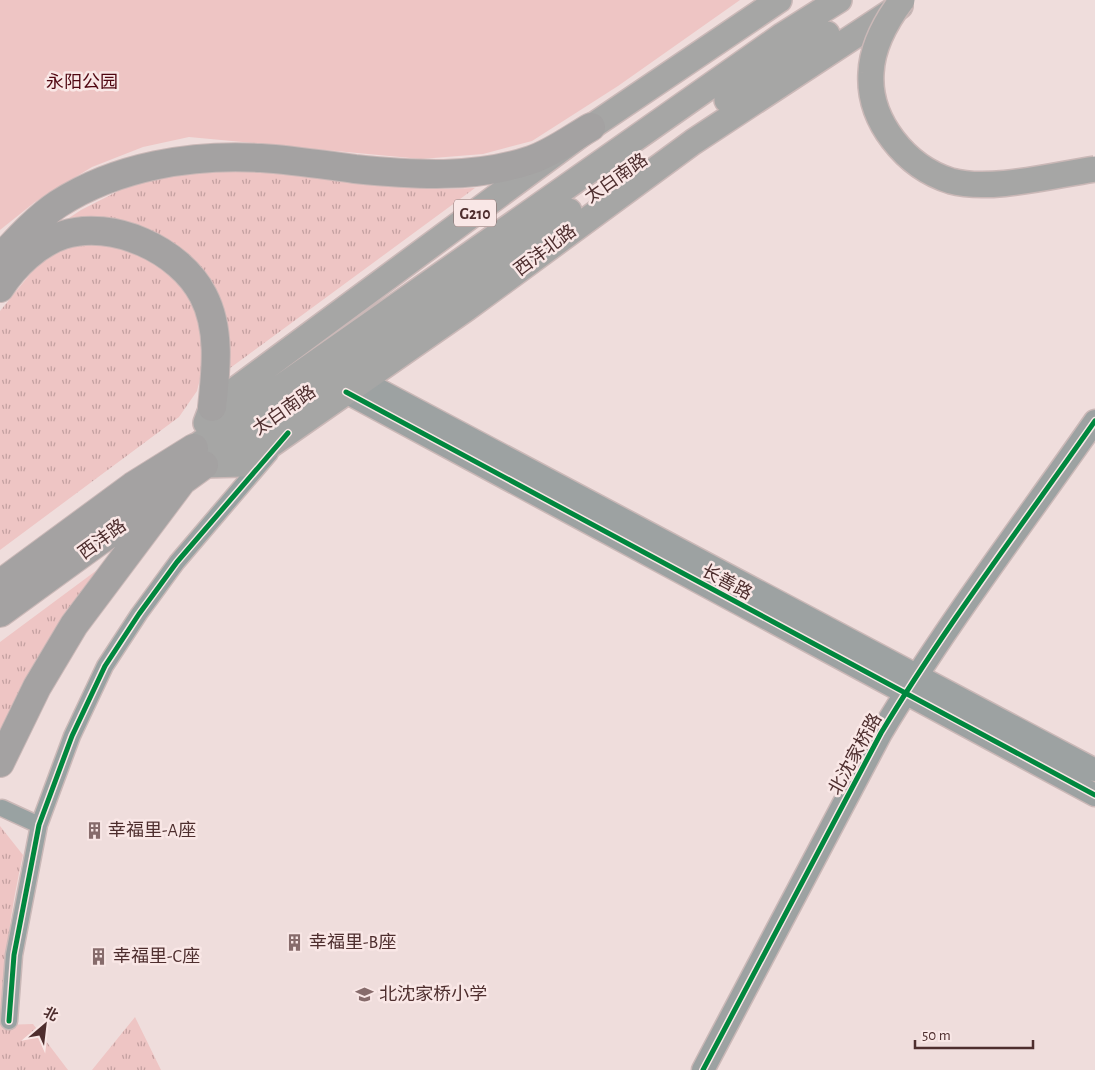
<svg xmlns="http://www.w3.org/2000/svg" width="1095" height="1070" font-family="'Alegreya Sans','Noto Sans SC',sans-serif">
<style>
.grass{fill:url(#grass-tufts)}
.park{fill:#eec5c4}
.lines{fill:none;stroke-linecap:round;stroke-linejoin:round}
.street-casing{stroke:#cab8b7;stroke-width:19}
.secondary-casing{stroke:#cab8b7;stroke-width:25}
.primary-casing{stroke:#cab8b7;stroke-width:28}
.highway-casing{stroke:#cab8b7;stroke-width:30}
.street{stroke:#99a2a2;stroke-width:16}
.secondary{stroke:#9da2a2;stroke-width:22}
.primary{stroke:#a6a6a5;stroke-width:25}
.highway{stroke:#a4a2a2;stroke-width:28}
.primary-bridge-casing{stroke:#cab8b7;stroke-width:28;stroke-linecap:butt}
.primary-bridge{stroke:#a6a6a5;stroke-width:25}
.cycleway-casing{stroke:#f9e7e6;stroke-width:8}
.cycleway{stroke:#00873e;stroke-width:5}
.labels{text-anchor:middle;stroke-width:5;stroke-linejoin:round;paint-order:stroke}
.shield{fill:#f9e7e6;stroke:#816665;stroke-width:1}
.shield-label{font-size:16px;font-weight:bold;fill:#4e2e2e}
.park-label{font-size:18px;fill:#500712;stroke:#f9e7e6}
.street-label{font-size:18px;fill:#4e2e2e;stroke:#f9e7e6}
.poi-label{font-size:18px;fill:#4e2e2e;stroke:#f9e7e6;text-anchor:start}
</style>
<defs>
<pattern id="grass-tufts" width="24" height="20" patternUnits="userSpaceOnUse" patternTransform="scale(1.25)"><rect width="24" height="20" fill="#eec5c4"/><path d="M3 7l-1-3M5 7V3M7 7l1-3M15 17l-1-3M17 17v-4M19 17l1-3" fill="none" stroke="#c3a0a0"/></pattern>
</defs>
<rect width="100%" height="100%" fill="#efdddc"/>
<path class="grass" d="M204 165 361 178 445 189 475 188 222 374 227 340 157 239 51 230 81 210 130 185Z
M83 241 122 245 161 262 188 291 204 324 205 359 197 391 179 417 0 550V311L44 257Z
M97 570 25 686 0 734V642Z
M0 826 23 855C10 912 3 967 2 1025L33 1024 68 1070H0Z
M135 1017 161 1070H92Z"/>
<path class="park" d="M0 0H740L618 86 532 141 483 154 421 159 189 137 143 147 92 167 35 202 0 230Z"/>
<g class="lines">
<defs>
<path id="street" d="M2 808 39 825
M9 1021 14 955 39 825 72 736 105 666 139 614 177 562 270 453"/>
<path id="secondary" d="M362 381 1095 770
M346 392 1095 795
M703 1070 881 733C946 625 1023 524 1095 421"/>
<path id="primary" d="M727 100 827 34
M206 423 212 407 591 127 779 0
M194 448 783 35 839 0
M204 465 243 464 467 308 693 142 900 6
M204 465 569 211"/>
<path id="highway" d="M0 258C17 240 37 218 58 204 117 166 192 154 261 158 293 160 324 165 355 169 414 175 475 179 531 160 552 153 572 138 591 127
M0 288C14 266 38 243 63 235 112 219 180 250 203 295 221 329 216 371 212 407
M0 584 133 486 194 448
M0 613 204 465
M0 763 37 687 74 625 182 481"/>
</defs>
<use href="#street" class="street-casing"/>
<use href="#secondary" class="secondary-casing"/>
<use href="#primary" class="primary-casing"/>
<use href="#highway" class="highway-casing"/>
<use href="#street" class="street"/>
<use href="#secondary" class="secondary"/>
<use href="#primary" class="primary"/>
<use href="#highway" class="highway"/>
<defs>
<path id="primary-bridge" d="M902 0C887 20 872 47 871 73 868 121 906 167 951 181 990 192 1054 175 1095 169"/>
</defs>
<use href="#primary-bridge" class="primary-bridge-casing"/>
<use href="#primary-bridge" class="primary-bridge"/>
<defs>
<path id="cycleway" d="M346 392 1095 795
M9 1021 14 955 39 825 72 736 105 666 139 614 177 562 288 433
M703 1070 881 733C946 625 1023 524 1095 421"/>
</defs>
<use href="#cycleway" class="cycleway-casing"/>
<use href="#cycleway" class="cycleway"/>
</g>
<defs>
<symbol id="building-bare" viewBox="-9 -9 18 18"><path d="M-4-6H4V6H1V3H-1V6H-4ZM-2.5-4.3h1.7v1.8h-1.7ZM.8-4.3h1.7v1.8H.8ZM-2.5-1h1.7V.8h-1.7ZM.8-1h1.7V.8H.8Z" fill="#866b6b" stroke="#f9e7e6" stroke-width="2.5" paint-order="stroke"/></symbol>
<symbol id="school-bare" viewBox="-9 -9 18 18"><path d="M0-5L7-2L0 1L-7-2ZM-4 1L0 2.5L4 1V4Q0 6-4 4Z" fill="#866b6b" stroke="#f9e7e6" stroke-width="2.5" paint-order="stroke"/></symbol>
</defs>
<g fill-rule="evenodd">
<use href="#building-bare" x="82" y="818" width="25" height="25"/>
<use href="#building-bare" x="282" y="930" width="25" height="25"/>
<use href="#building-bare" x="86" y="944" width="25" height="25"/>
<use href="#school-bare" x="352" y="982" width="25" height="25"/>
</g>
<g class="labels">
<rect class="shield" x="454" y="199.5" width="42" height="27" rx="4"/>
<g class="shield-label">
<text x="475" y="219">G210</text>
</g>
<g class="park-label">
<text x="82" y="88">永阳公园</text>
</g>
<g class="street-label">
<text transform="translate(616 178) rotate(-35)" y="6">太白南路</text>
<text transform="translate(545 250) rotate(-37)" y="6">西沣北路</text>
<text transform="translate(284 410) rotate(-35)" y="6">太白南路</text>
<text transform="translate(102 539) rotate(-36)" y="6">西沣路</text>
<text transform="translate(727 582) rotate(28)" y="6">长善路</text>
<text transform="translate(855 754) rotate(-61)" y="6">北沈家桥路</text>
</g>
<g class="poi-label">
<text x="108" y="836">幸福里-A座</text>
<text x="309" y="948">幸福里-B座</text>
<text x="113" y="962">幸福里-C座</text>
<text x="379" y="1000">北沈家桥小学</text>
</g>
</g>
<g transform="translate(45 1025) rotate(28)" stroke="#f9e7e6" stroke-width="4" paint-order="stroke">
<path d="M0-4L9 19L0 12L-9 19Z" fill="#4e2e2e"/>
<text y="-8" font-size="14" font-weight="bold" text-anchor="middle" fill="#4e2e2e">北</text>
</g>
<path d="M915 1040v8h118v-8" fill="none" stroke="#4e2e2e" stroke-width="2.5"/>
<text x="922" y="1040" font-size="15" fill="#4e2e2e" stroke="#f9e7e6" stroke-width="4" paint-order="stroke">50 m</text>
</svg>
